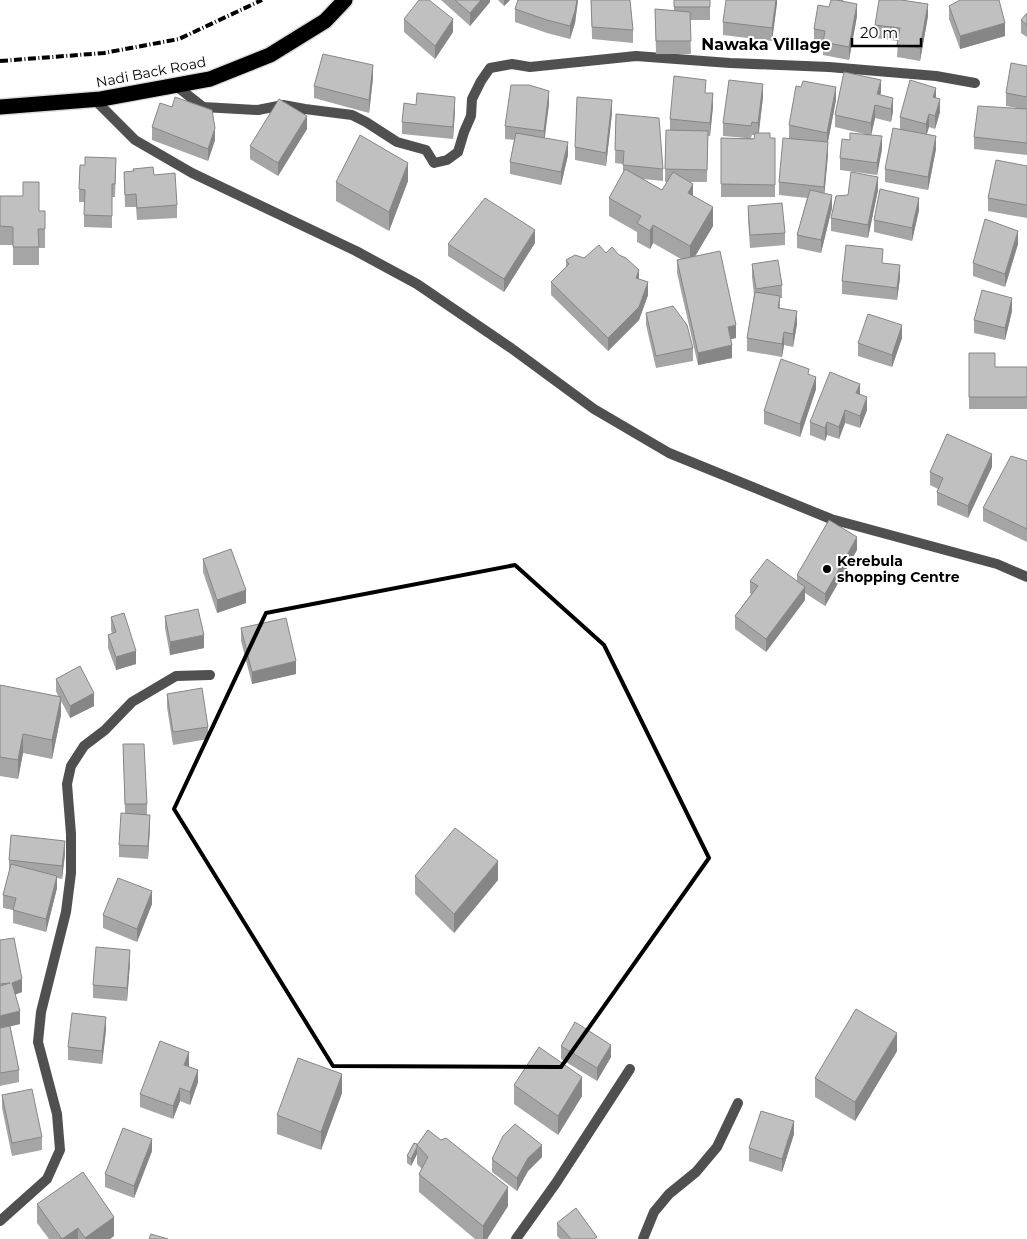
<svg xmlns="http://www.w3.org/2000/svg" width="1027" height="1239" font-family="Montserrat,sans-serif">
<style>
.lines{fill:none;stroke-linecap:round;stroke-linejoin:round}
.highway-casing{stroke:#dbdbdb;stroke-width:18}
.lane{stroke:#505050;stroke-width:10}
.street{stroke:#505050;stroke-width:10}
.highway{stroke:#000;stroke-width:15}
.rail{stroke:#000;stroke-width:4;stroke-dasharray:8 2.5 1 2.5;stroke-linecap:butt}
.wall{fill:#a5a5a5;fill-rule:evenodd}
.shaded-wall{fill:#868686}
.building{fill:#c0c0c0;stroke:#868686}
.marked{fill:none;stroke:#000;stroke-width:4;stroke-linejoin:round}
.poi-dot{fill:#000;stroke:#fff;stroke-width:2}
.labels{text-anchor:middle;stroke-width:4;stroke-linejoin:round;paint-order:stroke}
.street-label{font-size:14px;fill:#000;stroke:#fff}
.poi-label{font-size:14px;font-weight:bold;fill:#000;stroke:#fff;text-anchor:start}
.quarter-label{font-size:16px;font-weight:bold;fill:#000;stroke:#fff}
</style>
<rect width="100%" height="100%" fill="#fff"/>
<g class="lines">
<defs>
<path id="highway" d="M0 107 101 99 210 79 270 55 325 21 345 0"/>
</defs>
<use href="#highway" class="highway-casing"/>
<path class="lane" d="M0 1221 47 1179 60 1150 57 1114 38 1042 41 1012 66 912 71 873V834L67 784 71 766 84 746 105 730 132 702 176 676 210 675
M516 1239 556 1183 630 1069
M643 1239 654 1212 669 1194 696 1172 717 1147 738 1103"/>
<path class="street" d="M175 85 203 107 258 110 283 105 305 109 352 115 366 122 397 142 426 150 434 163 447 160 458 152 464 132 471 116 472 99 481 81 490 68 512 64 530 67 636 56 730 63 829 67 936 76 975 83
M95 100 135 140 192 173 356 251 417 284 511 348 594 409 669 453 831 519 997 564 1027 577"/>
<use href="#highway" class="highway"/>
<path class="rail" d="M0 61 104 53 179 39 262 0"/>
</g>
<path class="wall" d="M441 0H490V2L470 26Z
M498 0H510L504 6Z
M518 0H578L575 23 570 39 547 33 515 22V9Z
M591 0 633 30V43L592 39Z
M674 0H710V20H690L691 54H656L655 9 674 11Z
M777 0 772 41 723 35V22Z
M831 0H843V1L857 16 849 60 823 55V43L814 42V29L829 7Z
M949 6 1005 36 960 49 949 19Z
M1027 13V37L1021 33V20Z
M928 16 920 61 897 57 898 41 875 38V25Z
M404 19 453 32 435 59 404 32Z
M1027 66V155L974 149V137L1017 108 1006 106V93Z
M373 78 369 113 314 98V86Z
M881 92 880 95 893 111 891 122 875 118 871 135 882 149 877 175 840 170V158L850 140 869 135 835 127V115Z
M706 93 713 106 710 136H708L707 182H690L693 196 713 226 695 256 736 338 730 339 732 358 698 365 677 273V260L681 259 653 243 650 249 637 242V232L609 216V198L623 174V164L615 163 616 114 663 169V181L643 179 662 190 667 182H665L666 130H670V119Z
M763 97 759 133 770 138H775V197H721V138H746L723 136V123ZM752 135H755L754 139 751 138Z
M936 98 940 112 935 129 929 127 926 135 936 149 928 190 885 182V169L900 129V117Z
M836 100 828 142V155L824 194 832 208 821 253 797 248V235L807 198 779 195V182L793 139 789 138V125Z
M549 104 544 138 568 155 561 185 510 174V162L514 140 505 139V126Z
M172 107 215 140 208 161 152 140V127Z
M455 110 453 139 402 134V122Z
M612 113 606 166 575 160V147Z
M307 129 278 176 250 159V146Z
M1027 166V218L988 211V198Z
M116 171 115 197H112V228L84 227V202H79V189Z
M124 172 154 175 177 205V218L137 220 136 207H125Z
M408 181 389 231 336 201V182Z
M878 190 868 238 831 231V218L848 195Z
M0 196 39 211H45V248H39V265H13V245H0Z
M748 206 785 233V245L750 248 748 219Z
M919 210 912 241 874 232V220Z
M535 243 504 292 448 256V244Z
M1018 244 1005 287 973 276V263Z
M606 253 639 279 648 295 639 320 608 351 551 295V282L566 267V260L584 258Z
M883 263 900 278 897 300 842 294V281Z
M752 264 782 285V298H780V308L797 324 793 347 784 345 782 357 747 351V338L754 295 752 277Z
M1012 311 1005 340 974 333V320Z
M646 313 693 348V361L656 368 646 325Z
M902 338 892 367 858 356V343Z
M969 353 995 367H1027V409H969Z
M809 375 816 389 800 437 764 424V411Z
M860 394 867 410 860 428 845 423 839 439 827 435 825 441 810 435V422Z
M1027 461V542L983 521V508Z
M992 467 968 518 937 505V492L938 489 930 485V472Z
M857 550 825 606 805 593V600L766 652 735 629V616L751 594 750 593V581H797V575Z
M203 559 246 603 217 613 203 572Z
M165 616 204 648 170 655 165 628Z
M111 617 136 664 116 670 108 648V635L112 634 111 630Z
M241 628 296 674 252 684 241 641Z
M56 679 94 706 70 718 61 701V715L52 759 23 753 18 779 0 776V687L58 696 56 691Z
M167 694 208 727V739L173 745 167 707Z
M123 744 147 804V815L150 827 148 859 119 857V845L125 813Z
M65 854 62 879 57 878V888L46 932 13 923V910L3 908V895L9 873V860Z
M415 876 498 880 454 933 415 894Z
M152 904 137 942 103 928V915Z
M0 940 22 992 15 994 20 1024 10 1026 19 1070V1082L0 1086Z
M130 963 127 1001 93 998V985Z
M106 1030 102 1064 68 1060V1047Z
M561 1046 611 1057 597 1081 561 1059Z
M897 1051 855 1121 815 1097V1078Z
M189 1065V1066L198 1082 190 1105 180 1101 173 1119 140 1107V1094Z
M514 1085 582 1096 558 1135 514 1104Z
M342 1093 321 1150 277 1134V1115Z
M2 1095 42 1137V1150L12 1156 2 1108Z
M794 1134 782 1172 749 1161V1148Z
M414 1143 508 1206 487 1239H475L419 1192V1174L422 1169 417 1164V1154L411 1166 407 1163V1156Z
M152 1151 134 1198 105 1187V1174Z
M542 1157 528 1171 517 1191 492 1172V1159Z
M37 1204 114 1236 110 1239H49L37 1223Z
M557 1223 597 1239H560L557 1236Z"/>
<path class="shaded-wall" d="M481 0H490V2L470 26V13Z
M504 0H510L504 6Z
M577 0H578L575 23 570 39V26Z
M776 0H777V4L772 41V28Z
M857 4V16L849 60V47Z
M928 4V16L920 61V48Z
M453 19V32L435 59V46Z
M1005 23V36L960 49V36Z
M373 65V78L369 113V100Z
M881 80V92L877 107V94Z
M763 84V97L758 136V123Z
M836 87V100L827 146V133Z
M936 88V100L933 97Z
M549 91V104L544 144V131Z
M713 93V106L710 136V123Z
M455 97V110L453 139V127Z
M893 98V111L891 122V109Z
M940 99V112L935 129V116Z
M612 100V113L606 166V153Z
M875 105V118L871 136V123Z
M929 114V127L926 137V124Z
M307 116V129L278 176V163Z
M215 128V140L208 161V149Z
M882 136V149L877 175V163Z
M936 136V149L928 190V177Z
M568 142V155L561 185V172Z
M828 142V155L824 199V187Z
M408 163V181L389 231V212Z
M878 177V190L868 238V225Z
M693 184V202L688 193Z
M832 195V208L821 253V240Z
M919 198V210L912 241V228Z
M713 207V226L690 265V246Z
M653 225V243L650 249V231Z
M535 230V243L504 292V279Z
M1018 231V244L1005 287V274Z
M900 265V278L897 300V288Z
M639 270V282L636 278Z
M648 282V295L639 320 608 351V338Z
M1012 298V311L1005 340V328Z
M797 311V324L793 347V334Z
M736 325V338L728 340V327Z
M902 325V338L892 367V355Z
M784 332V345L782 357V344Z
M732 345V358L698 365V353Z
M816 377V389L800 437V424Z
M860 384V397L856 393Z
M867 397V410L860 428V416Z
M845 410V423L839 439V427Z
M827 422V435L825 441V428Z
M992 454V467L968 518V506Z
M857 537V550L825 606V594Z
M805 587V600L766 652V639Z
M246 590V603L217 613V600Z
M204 635V648L170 655V642Z
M136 651V664L116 670V657Z
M296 661V674L252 684V672Z
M94 693V706L70 718V706Z
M61 697V715L52 759V740Z
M23 734V753L18 779V760Z
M150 815V827L148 859V846Z
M65 841V854L62 879V866Z
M498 861V880L454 933V914Z
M57 876V888L46 932V919Z
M152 891V904L137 942V929Z
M130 950V963L127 1001V988Z
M22 979V992L12 996V983Z
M20 1011V1024L0 1029V1016Z
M106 1017V1030L102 1064V1051Z
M897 1033V1051L855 1121V1102Z
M611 1045V1057L597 1081V1068Z
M189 1052V1065L184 1078V1065Z
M198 1070V1082L190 1105V1092Z
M342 1074V1093L321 1150V1132Z
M582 1077V1096L558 1135V1116Z
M180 1088V1101L173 1119V1106Z
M794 1121V1134L782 1172V1159Z
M152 1139V1151L134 1198V1186Z
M542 1145V1157L528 1171 517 1191V1178L528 1158Z
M417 1147V1154L411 1166V1159Z
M508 1187V1206L487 1239H483V1226Z
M114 1217V1236L110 1239H85V1238Z
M78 1228V1239H62Z"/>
<path class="building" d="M419 0H429L453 19 435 46 404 19Z
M455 0H481L470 13Z
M518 0H577L575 11 570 26 547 20 515 9Z
M591 0H630L633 30 592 27Z
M674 0H710V7H674Z
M726 0H776L772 28 723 22Z
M831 0H836L857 4 849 47 823 42 825 31 814 29 818 5 829 7Z
M879 0H901L928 4 920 48 897 45 900 28 875 25Z
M960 0H999L1005 23 960 36 949 6Z
M655 9 690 12 691 41H656Z
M1027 13V25L1021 20Z
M323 54 373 65 369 100 314 86Z
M1011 63 1027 66V97L1006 93Z
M844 72 881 80 877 94 893 98 891 109 875 105 871 123 835 115Z
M674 76 706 80 705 93H713L710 123 670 119Z
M729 80 763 84 758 123 752 122 751 126 723 123Z
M910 80 936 88 933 97 940 99 935 116 929 114 926 124 900 117Z
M803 81 836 87 827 133 789 125 796 86 801 87Z
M511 85H529L549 91 544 131 505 126Z
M417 93 455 97 453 127 402 122 404 103 416 105Z
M175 97 212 110 215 128 208 149 152 127 160 103 172 107Z
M577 97 612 100 606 153 575 147Z
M279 99 307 116 278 163 250 146Z
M978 106 1027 109V143L974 137Z
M616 114 659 118 663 169 623 165 624 151 615 150Z
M893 128 936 136 928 177 885 169Z
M666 130 708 131 707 170 665 169Z
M516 133 568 142 561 172 510 162Z
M755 133H770V138H775V185L721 184V138L754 139Z
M850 133 882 136 877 163 840 158 842 139 850 140Z
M360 135 408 163 389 212 336 182Z
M783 138 828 142 824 187 779 182Z
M85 157 116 158 115 184H112V216L84 215 85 190 79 189 80 165H85Z
M996 160 1027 166V205L988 198Z
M153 167 154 175 175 173 177 205 137 208 136 194 125 195 124 172 134 171 133 169Z
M625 169 662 190 673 172 693 184 688 193 713 207 690 246 653 225 650 231 637 223 641 216 609 198Z
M851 172 878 177 868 225 831 218 836 196 848 195Z
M23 182H39V211H45V229H38L39 247H13V227L0 226V196H23Z
M880 189 919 198 912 228 874 220Z
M810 190 832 195 821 240 797 235Z
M485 198 535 230 504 279 448 244Z
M782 203 785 233 750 235 748 206Z
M985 219 1018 231 1005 274 973 263Z
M599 245 606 253 612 247 619 255 626 258 639 270 636 278 648 282 639 307 608 338 551 282 569 264 566 260 575 255 584 258Z
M846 245 883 249 882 263 900 265 897 288 842 281Z
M720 251 736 325 728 327 732 345 698 353 677 260Z
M778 260 782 285 756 289 752 264Z
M982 290 1012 298 1005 328 974 320Z
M755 292 780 296 778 308 797 311 793 334 784 332 782 344 747 338Z
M673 306 687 325 693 348 656 356 646 313Z
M868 314 902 325 892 355 858 343Z
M969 353H995V367H1027V397H969Z
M781 359 809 369 808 374 816 377 800 424 764 411Z
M830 372 860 384 856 393 867 397 860 416 845 410 839 427 827 422 825 428 810 422Z
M947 434 992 454 968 506 937 492 943 478 930 472Z
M1011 456 1027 461V529L983 508Z
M829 520 857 537 825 594 797 575Z
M231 549 246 590 217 600 203 559Z
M767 559 805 587 766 639 735 616 758 586 750 581Z
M198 609 204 635 170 642 165 616Z
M124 613 136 651 116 657 108 635 116 632 111 617Z
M286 618 296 661 252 672 241 628Z
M80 666 94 693 70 706 56 679Z
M0 685 61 697 52 740 23 734 18 760 0 757Z
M202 688 208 727 173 732 167 694Z
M123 744H144L147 804H125Z
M121 813 150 815 148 846 119 845Z
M455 828 498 861 454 914 415 876Z
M11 835 65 841 62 866 9 860Z
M11 864 57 876 46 919 13 910 16 898 3 895Z
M118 878 152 891 137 929 103 915Z
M14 938 22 979 12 983 20 1011 0 1016V986L10 983 0 984V940Z
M96 947 130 950 127 988 93 985Z
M856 1009 897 1033 855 1102 815 1078Z
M72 1013 106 1017 102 1051 68 1047Z
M575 1022 611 1045 597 1068 561 1046Z
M10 1026 19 1070 0 1073V1028Z
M160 1041 189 1052 184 1065 198 1070 190 1092 180 1088 173 1106 140 1094Z
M539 1047 582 1077 558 1116 514 1085Z
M298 1058 342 1074 321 1132 277 1115Z
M32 1089 42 1137 12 1143 2 1095Z
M761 1111 794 1121 782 1159 749 1148Z
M515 1124 542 1145 528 1158 517 1178 492 1159 503 1136Z
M123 1128 152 1139 134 1186 105 1174Z
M428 1130 441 1140 446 1138 508 1187 483 1226 419 1174 428 1157 417 1145Z
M414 1143 417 1144V1147L411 1159 407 1156Z
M83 1172 114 1217 85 1238 78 1228 62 1239 37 1204Z
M576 1208 597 1237 594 1239H571L557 1223Z
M151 1234 168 1239H149Z"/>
<path class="marked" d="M515 565 604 645 709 858 561 1067 333 1066 174 809 266 613Z"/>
<circle class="poi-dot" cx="827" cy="569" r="5"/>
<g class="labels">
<g class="street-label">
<text transform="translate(151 72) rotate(-11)" y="5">Nadi Back Road</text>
</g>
<g class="poi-label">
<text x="837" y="566">Kerebula<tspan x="837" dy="16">shopping Centre</tspan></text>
</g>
<g class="quarter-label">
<text x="766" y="50">Nawaka Village</text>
</g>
</g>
<path d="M852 38v8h69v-8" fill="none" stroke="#000000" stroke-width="2.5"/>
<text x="860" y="38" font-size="15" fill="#000000" stroke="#ffffff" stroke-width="4" paint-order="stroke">20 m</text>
</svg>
